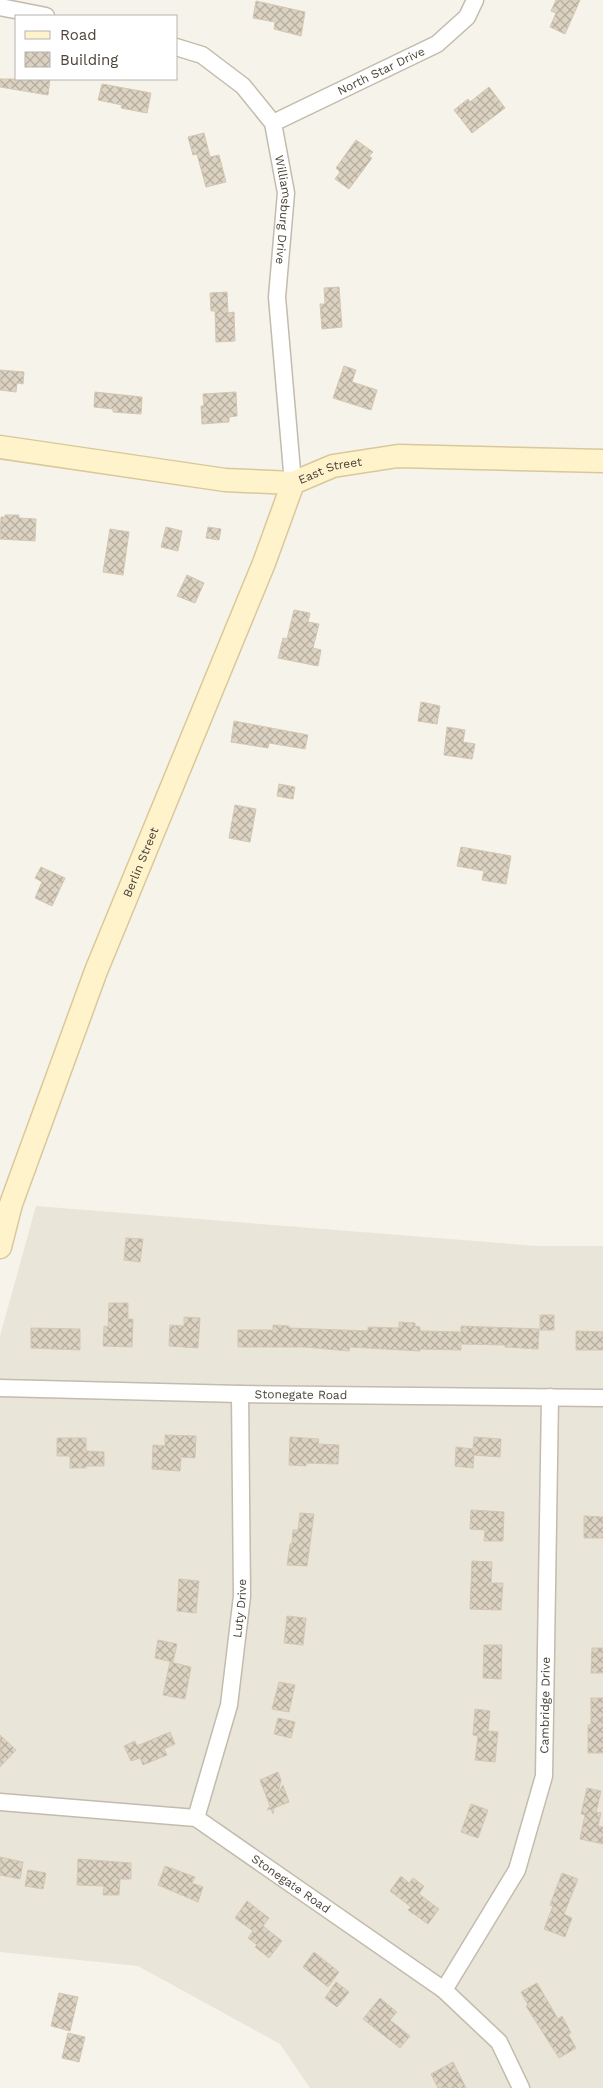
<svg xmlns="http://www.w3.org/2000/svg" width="603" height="2088" font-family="'Work Sans',sans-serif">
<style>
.residential{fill:#eae5d9}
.building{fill:url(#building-cross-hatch);stroke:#d4c7b2}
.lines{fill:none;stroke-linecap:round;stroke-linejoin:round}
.street-casing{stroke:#c3bbac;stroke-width:19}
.secondary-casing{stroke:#d9c899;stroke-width:25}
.street{stroke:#fff;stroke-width:16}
.secondary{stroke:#fff3cc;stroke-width:22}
.labels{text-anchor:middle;stroke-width:5;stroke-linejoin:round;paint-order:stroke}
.street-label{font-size:12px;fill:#4b4438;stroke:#fff}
</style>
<defs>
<pattern id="building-cross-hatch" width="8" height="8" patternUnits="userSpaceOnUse" patternTransform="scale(1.25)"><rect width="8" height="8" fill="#dcd2c2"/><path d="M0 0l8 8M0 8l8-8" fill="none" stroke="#b4ac9f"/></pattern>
</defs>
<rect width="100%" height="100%" fill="#f6f3eb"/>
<path class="residential" d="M36 1206 537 1246H603V2088H310L280 2044 138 1966 0 1952V1336Z"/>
<path class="building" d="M556 0H580L565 34 550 27 556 13 551 11Z
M256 1 305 12 301 36 274 29 275 22 253 18Z
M0 79H50L48 95 0 87Z
M102 84 151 93 147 113 121 108 122 105 98 100Z
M489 87 505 108 472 133 454 110 468 99 470 102Z
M204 133 210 157 219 155 226 182 206 187 197 154 193 155 188 137Z
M356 140 373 152 369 156 372 158 349 189 335 179 340 172 336 168Z
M339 287 342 327 322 329 320 304H325L324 288Z
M227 292 228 313 234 312 235 341 216 342 215 311H211L210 293Z
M344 366 356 370 352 382 377 390 371 410 333 398Z
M0 370 24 372 23 384 17 383 16 392 0 390Z
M95 392 142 397 141 414 113 412V409L94 407Z
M236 392 237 416 229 417V422L202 424 201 406H204L203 394Z
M5 515H19V518L36 519 35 541 0 539 1 517H5Z
M166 527 182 531 178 551 161 547Z
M208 527 221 529 219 540 206 538Z
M110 529 129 532 123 575 103 572Z
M187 575 204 583 195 603 177 596Z
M294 610 310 613 308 622 319 624 313 648 321 650 318 666 278 658 283 638 287 639Z
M421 702 440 706 437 724 418 721Z
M234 721 308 735 305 749 269 743 268 748 231 742Z
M447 727 465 730 463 742 475 744 472 759 444 755Z
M279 784 295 787 293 799 277 796Z
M235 805 256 809 250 842 229 838Z
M461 847 511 856 506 884 482 880 484 871 457 866Z
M41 867 65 878 52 906 35 898 42 882 35 878Z
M126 1238 143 1239 140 1262 124 1260Z
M109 1303H128V1319H133L132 1347 103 1346 104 1326 108 1327Z
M540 1315H554V1330H540Z
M184 1317 200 1318 198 1348 169 1346 170 1325 184 1326Z
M399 1322 415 1323V1326L420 1327V1331L461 1332V1326L539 1329 538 1349 505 1347V1345L461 1344V1350L420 1349V1351L350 1347 349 1351 305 1347H238V1330H273V1325L289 1326V1328L368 1331V1327L399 1328Z
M31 1328 80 1329V1350L31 1348Z
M576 1331 603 1332V1350H576Z
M165 1435 196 1436 195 1458 181 1457 180 1471 152 1469 153 1445 165 1446Z
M290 1437 319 1439 318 1444 339 1445 338 1464 306 1463V1466L289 1465Z
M474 1437 501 1439 500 1457 474 1455 473 1468 455 1466 456 1447 473 1449Z
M57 1438H86V1451L104 1452V1466H86V1468H70V1456H57Z
M471 1510 504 1512 503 1541H484L485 1530 470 1529Z
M300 1513 314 1514 307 1566 287 1565 290 1544H292L293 1530H298Z
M584 1516 603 1517V1538H584Z
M472 1561 492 1562 491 1583H503L501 1610 470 1609Z
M179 1579 199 1581 196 1613 177 1611Z
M287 1616 306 1618 303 1645 284 1643Z
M158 1640 177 1644 173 1662 155 1658Z
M484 1645H502L501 1679 483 1678Z
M592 1648H603V1673H591Z
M170 1662 191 1667 185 1699 163 1695Z
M279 1682 295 1685 289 1712 272 1709Z
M591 1698H603V1753H588V1725H591Z
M475 1709 490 1711 488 1731 498 1732 495 1762 475 1760 478 1736 473 1735Z
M278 1718 295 1722 291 1738 274 1734Z
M170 1732 175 1744 164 1749 167 1755 143 1765 140 1758 131 1761 124 1746 135 1741 137 1746Z
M0 1735 16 1750 0 1767Z
M278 1772 281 1780 278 1794 283 1785 289 1802 274 1808 273 1814 271 1809 267 1810 270 1806 260 1780Z
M587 1788 601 1791 596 1812 601 1813 598 1826 603 1827V1844L580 1839 585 1815 581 1814Z
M471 1804 488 1810 478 1838 461 1832Z
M0 1857 23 1862 20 1879 0 1875Z
M78 1859 131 1863V1879H120L119 1895H103L104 1886 77 1885Z
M165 1866 195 1877 192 1883 203 1887 198 1902 158 1885Z
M28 1870 46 1873 43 1889 25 1886Z
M562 1873 578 1879 564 1914 572 1918 565 1937 544 1929 553 1906 550 1905Z
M401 1876 409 1883 413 1878 424 1886 419 1894 439 1909 428 1924 408 1910 411 1907 390 1891Z
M247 1901 269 1918 263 1926 282 1941 269 1958 255 1947 257 1945 248 1938 253 1931 235 1918Z
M314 1952 339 1972 328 1987 303 1967Z
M336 1982 349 1992 337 2007 325 1998Z
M537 1983 558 2019 562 2016 571 2033 568 2034 576 2048 559 2058 526 2006 528 2005 521 1992Z
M59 1993 78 1997 70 2031 51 2026Z
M380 1998 397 2012 390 2020 410 2036 400 2048 363 2019Z
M68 2033 85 2037 79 2062 62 2058Z
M453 2062 466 2088H438L431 2074Z"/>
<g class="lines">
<defs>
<g id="street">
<path d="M0 7 46 16"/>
<path id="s1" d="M176 47 202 55 243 86 273 123 286 193 277 297 293 483"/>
<path id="s2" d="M273 123 437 44 467 17 475 0"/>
<path id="s3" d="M0 1388 240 1394 603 1398"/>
<path id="s4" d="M0 1802 196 1818 444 1990 499 2042 521 2088"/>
<path id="s5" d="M196 1818 229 1705 242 1596 240 1394"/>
<path id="s6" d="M444 1990 517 1870 544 1776 550 1397"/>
</g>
<g id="secondary">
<path id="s7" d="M0 447 225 480 293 483 333 466 398 456 603 461"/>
<path id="s8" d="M0 1247 11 1204 96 971 264 563 293 483"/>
</g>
</defs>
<use href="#street" class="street-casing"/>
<use href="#secondary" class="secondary-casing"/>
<use href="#street" class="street"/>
<use href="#secondary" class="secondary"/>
</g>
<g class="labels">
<g class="street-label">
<text dy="4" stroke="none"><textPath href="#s2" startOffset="120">North Star Drive</textPath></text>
<text dy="4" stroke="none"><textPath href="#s1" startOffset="214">Williamsburg Drive</textPath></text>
<text dy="4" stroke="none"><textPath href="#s7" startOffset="335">East Street</textPath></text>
<text dy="4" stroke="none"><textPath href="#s8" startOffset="410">Berlin Street</textPath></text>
<text dy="4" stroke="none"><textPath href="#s3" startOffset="301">Stonegate Road</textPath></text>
<text dy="4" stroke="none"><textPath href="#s5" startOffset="215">Luty Drive</textPath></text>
<text dy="4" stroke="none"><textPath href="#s6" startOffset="309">Cambridge Drive</textPath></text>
<text dy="4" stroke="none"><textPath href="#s4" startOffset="312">Stonegate Road</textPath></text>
</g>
</g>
<rect x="15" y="15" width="162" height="65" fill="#ffffff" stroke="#b7b4af"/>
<rect x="25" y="31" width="25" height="8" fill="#fff3cc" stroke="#b7b4af"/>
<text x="60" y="40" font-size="15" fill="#4b4438">Road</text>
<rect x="25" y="52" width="25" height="15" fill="url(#building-cross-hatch)" stroke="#b7b4af"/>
<text x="60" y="65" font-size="15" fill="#4b4438">Building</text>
</svg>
